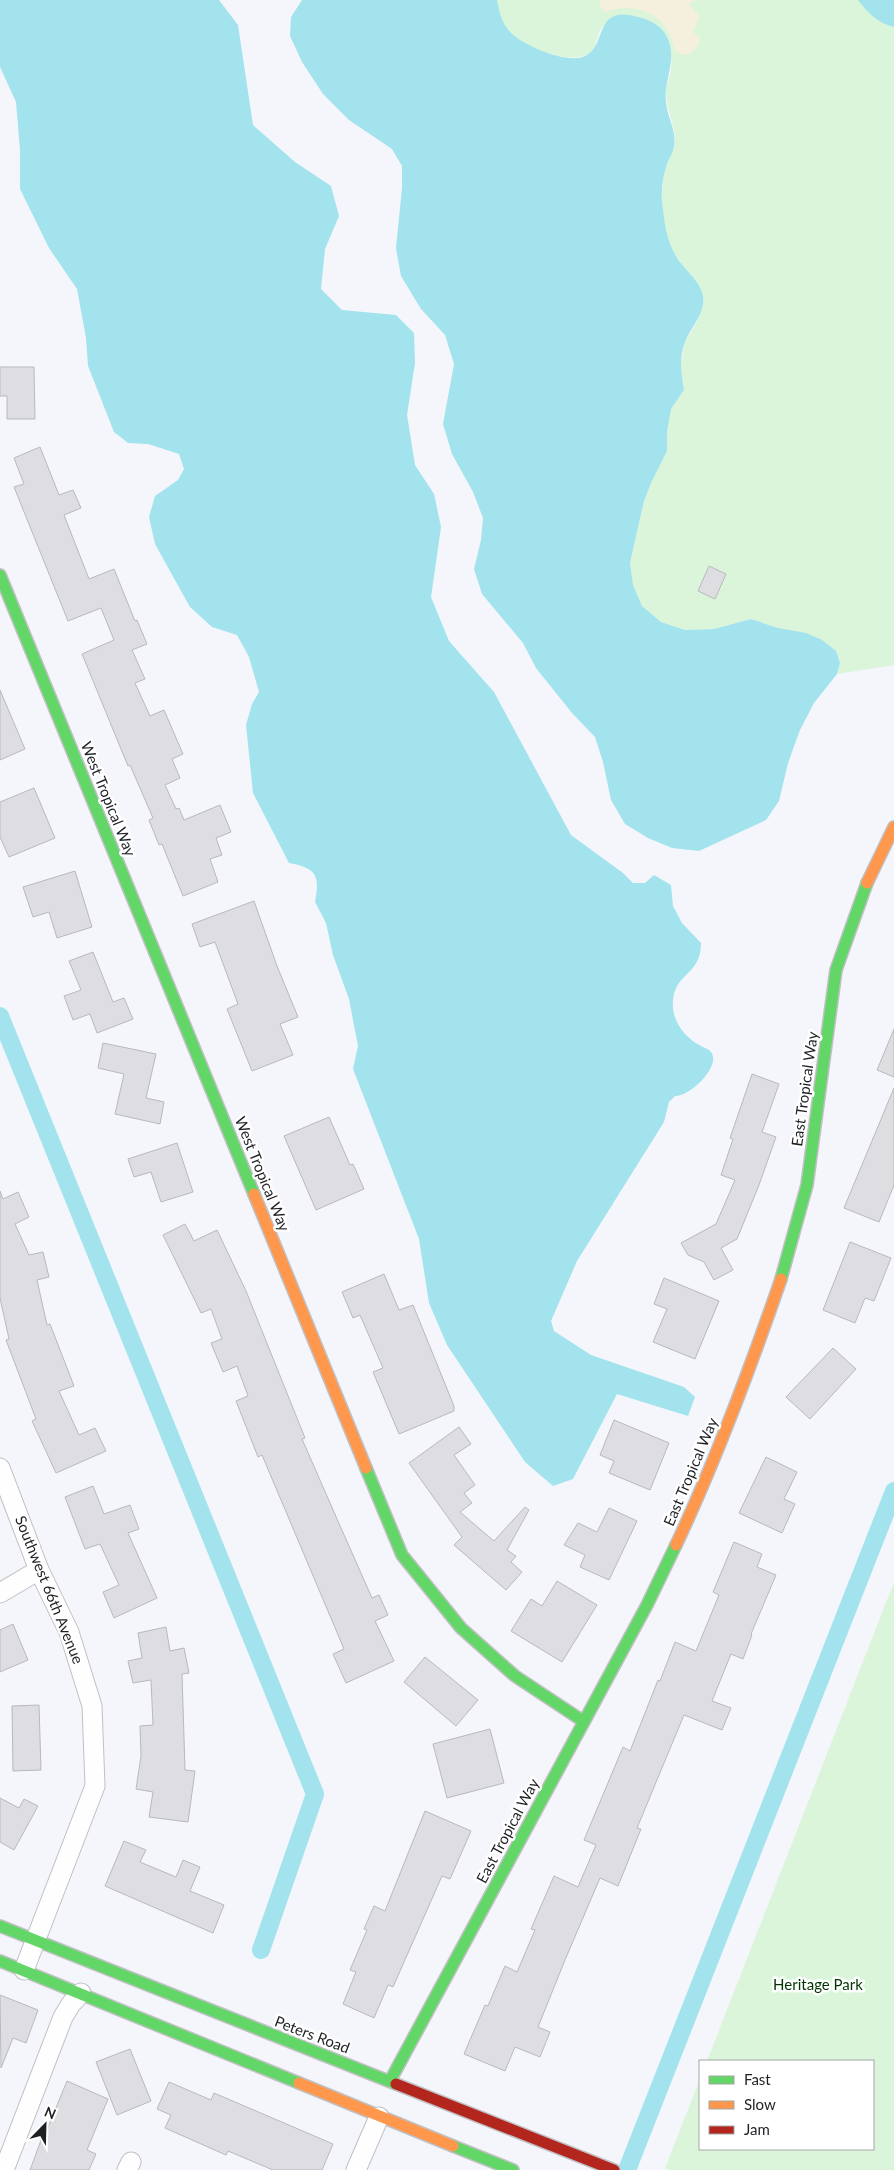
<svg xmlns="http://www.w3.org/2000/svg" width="894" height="2170" font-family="Lato,sans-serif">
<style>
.green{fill:#daf5da}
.sand{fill:#f5f0de}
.water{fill:#a2e3ee}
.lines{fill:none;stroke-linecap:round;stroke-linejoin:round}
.canal{stroke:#a2e3ee;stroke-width:18}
.building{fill:#dedee2;stroke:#b8b9bd}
.street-casing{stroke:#c0c0c4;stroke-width:21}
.fast-casing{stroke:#c0c0c4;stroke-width:14}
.slow-casing{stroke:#c0c0c4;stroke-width:14}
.jam-casing{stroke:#c0c0c4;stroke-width:14}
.street{stroke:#fefefe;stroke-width:19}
.fast{stroke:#63d668;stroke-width:11}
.slow{stroke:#ff974d;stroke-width:11}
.jam{stroke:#b3261e;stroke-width:11}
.labels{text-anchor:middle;stroke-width:5;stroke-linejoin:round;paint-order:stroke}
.street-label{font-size:15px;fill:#1f2024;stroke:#fff}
.park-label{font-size:15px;fill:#013500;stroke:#fff}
</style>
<rect width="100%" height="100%" fill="#f5f6fb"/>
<path class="green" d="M497 0H894V665L837 674 840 663 778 628 751 619 714 629 685 630 661 622 642 606 633 585 630 563 644 501 651 483 667 451V432L671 409 684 390 680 370 685 342 697 322 701 288C688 271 672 256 667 234 661 212 660 188 666 166 670 156 675 148 675 137 674 122 666 108 666 93 666 85 670 78 671 70 675 33 652 15 617 15 611 20 603 25 600 31 596 39 596 49 588 54 570 66 519 45 507 29 501 21 499 10 497 0Z
M894 1582V2170H669L665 2168 700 2079V2149H873V2061H707Z"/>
<path class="sand" d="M600 0H697L691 2 690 5 700 16 693 32 700 38 698 46 690 54 685 55 675 51C669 16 639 0 605 12L600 6Z"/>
<path class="water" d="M0 0H219L238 25 253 125 295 162 331 186 339 216 325 249 321 289 342 310 396 315 414 333 415 363 407 415 415 465 434 494 441 527 431 597 449 641 494 692 571 835 623 873 633 883H645L654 875 671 885 673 906 682 923 701 943C701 975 676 972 673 1000 671 1020 684 1037 701 1046 704 1048 709 1049 711 1052 722 1066 689 1097 675 1096L669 1102 664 1122 577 1261 551 1321 554 1331 591 1355 684 1387 695 1397 688 1416 617 1394 573 1479 553 1486 525 1462 447 1345 429 1303 419 1239 353 1069 358 1046 349 999 333 955 326 923 315 902C320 876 317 868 289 863L253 793 246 725 252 704 259 692 249 657 237 635 212 627 190 607 155 544 149 517 155 496 178 480 184 469 179 454 148 444 128 443 114 432 88 366 86 338 77 289 49 248 20 189V150L16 102 0 67Z
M302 0H497C499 10 501 20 507 28 517 44 568 65 585 56 608 45 593 4 638 17 649 19 661 26 666 35 679 59 663 80 666 102 667 117 677 131 674 146 673 153 669 158 667 164 663 176 661 189 662 201 664 220 666 240 676 256 685 272 706 284 703 304 701 318 690 329 685 342 679 358 681 374 684 390L671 409 667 432V451L651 483 644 501 630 563 633 585 642 606 661 622 685 630 714 629 751 619 778 628 806 633 822 640 836 651 840 663 837 674 814 703 800 730 788 763 779 801 766 820 699 851 672 848 648 838 625 824 611 800 603 762 595 737 572 713 536 668 523 643 482 594 474 569 481 540 483 518 473 492 452 454 443 424 454 364 445 335 421 309 401 276 396 248 402 188V166L392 149 349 120 323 94 302 62 290 36 291 17Z
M858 0H894V27C878 23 868 13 858 0Z"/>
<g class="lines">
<path class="canal" d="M0 1016 315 1794 261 1950
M627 2170 894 1491"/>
</g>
<path class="building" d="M0 367H34L35 419H7V396H0Z
M40 447 59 495 73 490 81 508 64 515 89 579 114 569 135 621 137 620 147 644 132 650 145 679 135 683 150 716 164 710 183 754 172 759 180 778 165 785 176 809 179 808 184 820 220 805 231 832 216 838 222 855 210 859 218 882 183 896 162 844 159 845 149 820 153 818 130 765 128 766 82 654 114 640 101 608 68 621 14 487 24 484 14 458Z
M709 566 726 574 715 599 698 591Z
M0 690 25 749 0 760Z
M34 788 55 838 9 857 0 837V802Z
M75 871 92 927 57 938 49 912 33 917 23 887Z
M254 901 277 966 298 1017 280 1024 293 1055 252 1071 227 1009 238 1004 215 942 200 947 192 924Z
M93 952 113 1002 124 998 133 1019 97 1033 90 1014 73 1020 64 996 81 990 69 961Z
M894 1029V1077L877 1070Z
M103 1043 156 1054 146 1098 164 1102 160 1124 115 1114 124 1074 98 1068Z
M752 1074 779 1084 762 1132 776 1137 759 1185 737 1239 721 1248 733 1270 714 1280 704 1262 688 1255 681 1243 716 1224 735 1180 721 1175 733 1139 730 1138Z
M894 1088V1185L879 1222 844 1208Z
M329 1117 350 1165 353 1164 364 1189 316 1210 284 1136Z
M177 1143 193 1192 161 1202 151 1172 134 1177 128 1159Z
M0 1191 3 1199 18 1192 29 1217 15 1224 29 1255 43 1252 49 1277 37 1280 47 1325 50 1324 74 1386 59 1391 79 1435 95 1428 106 1451 56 1473 32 1421 36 1419 6 1340 9 1339 0 1298Z
M185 1224 194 1241 217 1230 246 1291 305 1438 302 1439 341 1528 372 1598 379 1595 388 1615 375 1621 394 1661 346 1683 333 1654 344 1649 262 1455 258 1457 236 1401 248 1396 237 1366 223 1372 211 1343 222 1339 211 1309 201 1313 163 1235Z
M850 1242 891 1258 874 1301 865 1298 855 1323 823 1310Z
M384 1274 399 1310 413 1305 454 1406V1411L399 1434 373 1372 383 1368 360 1315 353 1318 342 1292Z
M664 1278 719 1301 695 1359 653 1342 667 1309 654 1304Z
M833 1348 856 1369 810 1419 786 1397Z
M614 1420 669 1443 650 1490 609 1473 614 1461 600 1455Z
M459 1427 471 1444 454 1455 475 1485 464 1493 472 1503 460 1512 494 1541 525 1507 529 1510 507 1550 516 1556 511 1562 522 1572 506 1590 454 1545 462 1537 409 1463Z
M766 1457 797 1472 784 1499 795 1504 782 1533 739 1513Z
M93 1486 104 1514 130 1505 139 1529 128 1533 157 1598 114 1618 103 1592 119 1585 100 1544 85 1549 65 1497Z
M609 1508 637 1521 609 1580 580 1567 585 1555 564 1545 578 1523 597 1532Z
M734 1542 762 1554 757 1567 776 1575 751 1634 752 1635 743 1659 731 1654 712 1701 731 1708 722 1730 684 1715 637 1828 641 1829 618 1886 600 1878 565 1960 538 2027 550 2032 540 2057 515 2047 505 2071 464 2054 485 2005 488 2006 505 1966 517 1972 535 1930 531 1929 554 1876 578 1887 596 1845 584 1840 623 1747 630 1751 658 1680 660 1681 675 1642 696 1651 719 1595 713 1592Z
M557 1581 597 1605 562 1662 511 1631 531 1599 542 1606Z
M13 1624 28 1660 0 1672V1630Z
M166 1627 170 1651 184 1648 189 1673 182 1674 185 1770 195 1771 188 1822 149 1817 153 1792 136 1789 141 1756 140 1726 153 1725 151 1680 133 1683 128 1661 142 1658 138 1633Z
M425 1657 478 1700 456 1726 404 1682Z
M39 1705 41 1770 13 1771 12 1706Z
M490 1729 504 1783 447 1798 433 1744Z
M0 1798 19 1808 24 1799 38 1806 14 1850 0 1842Z
M425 1811 471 1831 450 1879 442 1876 393 1987 388 1985 374 2018 343 2004 356 1972 350 1970 367 1930 364 1929 374 1906 385 1911Z
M124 1841 146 1850 140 1862 176 1877 183 1860 200 1867 190 1891 224 1905 213 1933 105 1886Z
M0 1995 38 2010 26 2043 13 2038 1 2068Z
M130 2049 151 2101 117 2115 96 2062Z
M67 2081 108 2099 87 2150 96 2154 89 2170H30L44 2132H46Z
M169 2082 211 2100 214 2093 333 2144 322 2170H273L228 2151 226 2155 165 2128 171 2115 157 2109Z"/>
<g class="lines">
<defs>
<path id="street" d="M0 1468 39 1570 69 1632 92 1706 95 1786 24 1970
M0 1593 39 1570
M4 2170 63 2017 71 2004 81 1993
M127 2170 131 2162
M356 2170 379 2117"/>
<path id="fast" d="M0 575 254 1194
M781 1279 807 1185 836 970 867 883
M366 1468 402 1555 461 1628 515 1676 583 1721
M0 1926 396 2084
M0 1961 299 2083
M390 2081 647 1605 676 1545
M453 2146 513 2170"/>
<path id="slow" d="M867 883 894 827
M254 1194 366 1468
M676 1545C717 1458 750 1369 781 1279
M299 2083 453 2146"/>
<path id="jam" d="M396 2084 614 2170"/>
</defs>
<use href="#street" class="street-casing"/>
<use href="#fast" class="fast-casing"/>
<use href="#slow" class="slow-casing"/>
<use href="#jam" class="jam-casing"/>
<use href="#street" class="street"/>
<use href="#fast" class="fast"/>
<use href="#slow" class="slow"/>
<use href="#jam" class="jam"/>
</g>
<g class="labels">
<g class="street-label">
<text transform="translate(108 799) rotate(68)" y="5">West Tropical Way</text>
<text transform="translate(805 1089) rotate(-82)" y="5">East Tropical Way</text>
<text transform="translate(262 1174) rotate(68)" y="5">West Tropical Way</text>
<text transform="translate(691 1472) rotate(-67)" y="5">East Tropical Way</text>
<text transform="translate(49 1590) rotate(68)" y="5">Southwest 66th Avenue</text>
<text transform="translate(508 1831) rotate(-62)" y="5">East Tropical Way</text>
<text transform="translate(312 2035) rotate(21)" y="5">Peters Road</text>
</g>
<g class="park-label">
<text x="818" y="1990">Heritage Park</text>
</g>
</g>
<rect x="699" y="2060" width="175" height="90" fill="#ffffff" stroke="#a5a6a7"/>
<rect x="709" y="2076" width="25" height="8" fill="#63d668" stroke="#a5a6a7"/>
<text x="744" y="2085" font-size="15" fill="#1f2024">Fast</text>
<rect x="709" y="2101" width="25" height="8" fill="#ff974d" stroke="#a5a6a7"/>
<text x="744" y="2110" font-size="15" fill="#1f2024">Slow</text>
<rect x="709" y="2126" width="25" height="8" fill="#b3261e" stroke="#a5a6a7"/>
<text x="744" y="2135" font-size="15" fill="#1f2024">Jam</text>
<g transform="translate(45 2125) rotate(23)" stroke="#ffffff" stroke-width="4" paint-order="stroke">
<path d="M0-4L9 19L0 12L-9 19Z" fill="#1f2024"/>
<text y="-8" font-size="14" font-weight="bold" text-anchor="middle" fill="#1f2024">N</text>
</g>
</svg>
